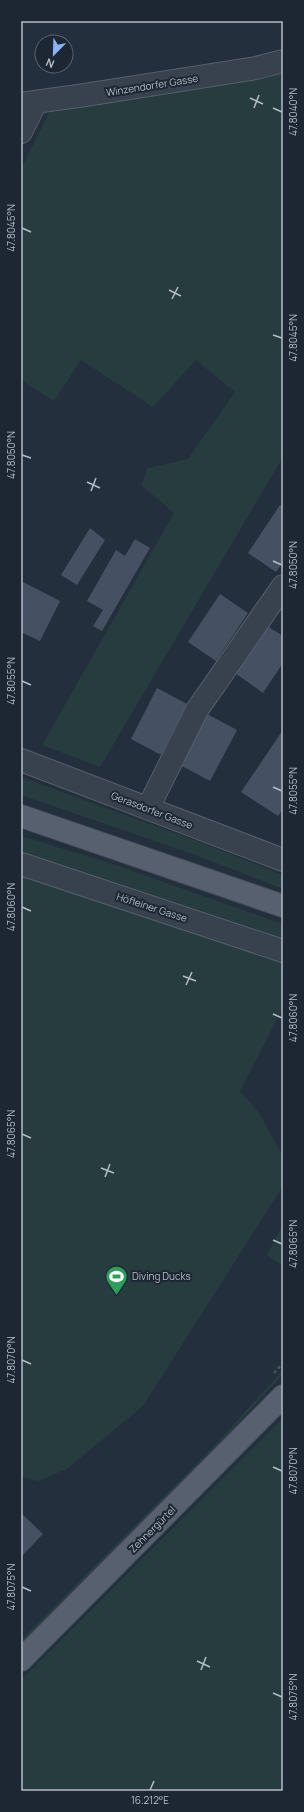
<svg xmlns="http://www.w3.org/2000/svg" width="304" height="1812" font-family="Manrope,sans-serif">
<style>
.green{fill:#263c3f}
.building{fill:#455162}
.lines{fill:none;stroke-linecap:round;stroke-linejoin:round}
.minor-casing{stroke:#565f6c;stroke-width:24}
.major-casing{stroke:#414a57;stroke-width:24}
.path{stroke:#44595c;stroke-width:2.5;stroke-dasharray:3 3;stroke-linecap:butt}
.minor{stroke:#38414e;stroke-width:22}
.major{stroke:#56606e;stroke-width:22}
.ticks{fill:none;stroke:#b4bcc9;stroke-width:1.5}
.labels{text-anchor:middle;stroke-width:4;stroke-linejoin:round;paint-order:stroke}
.street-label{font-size:10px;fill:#b4bcc9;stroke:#1d2633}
.poi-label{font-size:10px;fill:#b4bcc9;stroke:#1d2633;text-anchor:start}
.neatline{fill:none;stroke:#b4bcc9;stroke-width:1.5}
.ticks-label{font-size:10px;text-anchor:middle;fill:#b4bcc9}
</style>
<rect width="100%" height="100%" fill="#242f3e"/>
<path class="green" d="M283 71V457L100 767 42 745 174 513 141 485 148 468 188 459 235 392 196 360 153 407 81 360 54 401 21 380V169L50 111Z
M21 777 205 844 283 875V889L198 856 21 795Z
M21 836 107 862 283 924V939L21 853Z
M21 874H31L283 964V1008L240 1091 259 1113 283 1156V1186L143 1406 67 1469 38 1481 21 1477Z
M283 1224V1266L267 1255Z
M283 1370V1374L216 1448 21 1644V1640L215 1445Z
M283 1418V1791H21V1680Z"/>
<path class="building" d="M280 505 283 507V562L276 572 248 553Z
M90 528 105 540 77 585 61 575Z
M135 539 150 548 102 631 93 626 103 610 87 601 116 550 125 556Z
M21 581 60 601 40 641 21 632Z
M220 594 248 613 216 661 188 642Z
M267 626 283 636V663L263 693 235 673Z
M157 688 187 704 161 755 131 739Z
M207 714 237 730 210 781 180 765Z
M283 730V809L278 816 241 792Z
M21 1513 43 1534 21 1557Z"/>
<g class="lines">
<defs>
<path id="minor" d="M21 104 85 95 256 68 283 61
M21 132 36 102
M21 760 283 860
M148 808 197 710 283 586
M21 864 283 951"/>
<path id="major" d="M21 816 283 906
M21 1660 283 1396"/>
</defs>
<use href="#minor" class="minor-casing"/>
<use href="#major" class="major-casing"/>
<path class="path" d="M274 1373 283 1363"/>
<use href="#minor" class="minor"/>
<use href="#major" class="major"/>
</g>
<path class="ticks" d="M250 98 263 104M254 108 259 95M273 108 282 112M22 228 31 232M169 290 181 296M172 299 178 287M273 335 282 338M22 455 31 458M87 482 100 488M91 491 96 478M273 561 282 565M22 681 31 685M273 787 282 791M22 907 31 911M183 976 196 981M186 985 192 972M273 1014 282 1018M22 1134 31 1138M101 1168 114 1173M105 1177 110 1164M273 1240 282 1244M22 1360 31 1364M273 1467 282 1471M22 1587 31 1591M197 1661 210 1667M201 1670 206 1657M273 1693 282 1697M150 1790 154 1781"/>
<defs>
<symbol id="stadium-pin" viewBox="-11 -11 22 30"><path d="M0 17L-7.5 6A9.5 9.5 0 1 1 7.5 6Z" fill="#2e9e5b" stroke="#1d2633"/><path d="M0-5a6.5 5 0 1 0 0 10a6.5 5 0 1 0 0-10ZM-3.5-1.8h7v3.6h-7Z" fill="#fff"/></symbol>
</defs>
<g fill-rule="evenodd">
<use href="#stadium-pin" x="104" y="1264" width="25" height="34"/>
</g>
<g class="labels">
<g class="street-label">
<text transform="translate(152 85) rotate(-9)" y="4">Winzendorfer Gasse</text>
<text transform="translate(152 810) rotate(21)" y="4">Gerasdorfer Gasse</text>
<text transform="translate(152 907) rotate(18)" y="4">Höfleiner Gasse</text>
<text transform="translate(152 1529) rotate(-45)" y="4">Zehnergürtel</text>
</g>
<g class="poi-label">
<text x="132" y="1280">Diving Ducks</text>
</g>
</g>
<rect width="304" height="1812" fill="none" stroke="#1d2633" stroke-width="44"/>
<g transform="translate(54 54) rotate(203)"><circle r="19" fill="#1d2633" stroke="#59626f"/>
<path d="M0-3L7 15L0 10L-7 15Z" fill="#8ab4f8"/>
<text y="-6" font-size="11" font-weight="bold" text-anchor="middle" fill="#b4bcc9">N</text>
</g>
<rect x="22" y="22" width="260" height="1768" class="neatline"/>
<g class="ticks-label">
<text transform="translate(293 112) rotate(-90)" y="4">47.8040°N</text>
<text transform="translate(11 228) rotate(-90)" y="4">47.8045°N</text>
<text transform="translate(293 338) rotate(-90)" y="4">47.8045°N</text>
<text transform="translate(11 455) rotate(-90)" y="4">47.8050°N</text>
<text transform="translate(293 565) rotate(-90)" y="4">47.8050°N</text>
<text transform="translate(11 681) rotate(-90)" y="4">47.8055°N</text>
<text transform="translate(293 791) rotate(-90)" y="4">47.8055°N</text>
<text transform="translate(11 907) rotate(-90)" y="4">47.8060°N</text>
<text transform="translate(293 1018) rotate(-90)" y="4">47.8060°N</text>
<text transform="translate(11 1134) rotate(-90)" y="4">47.8065°N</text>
<text transform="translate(293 1244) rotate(-90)" y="4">47.8065°N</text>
<text transform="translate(11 1360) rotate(-90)" y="4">47.8070°N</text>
<text transform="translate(293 1471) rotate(-90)" y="4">47.8070°N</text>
<text transform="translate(11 1587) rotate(-90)" y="4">47.8075°N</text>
<text transform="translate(293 1697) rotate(-90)" y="4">47.8075°N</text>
<text x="150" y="1804">16.212°E</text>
</g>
</svg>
